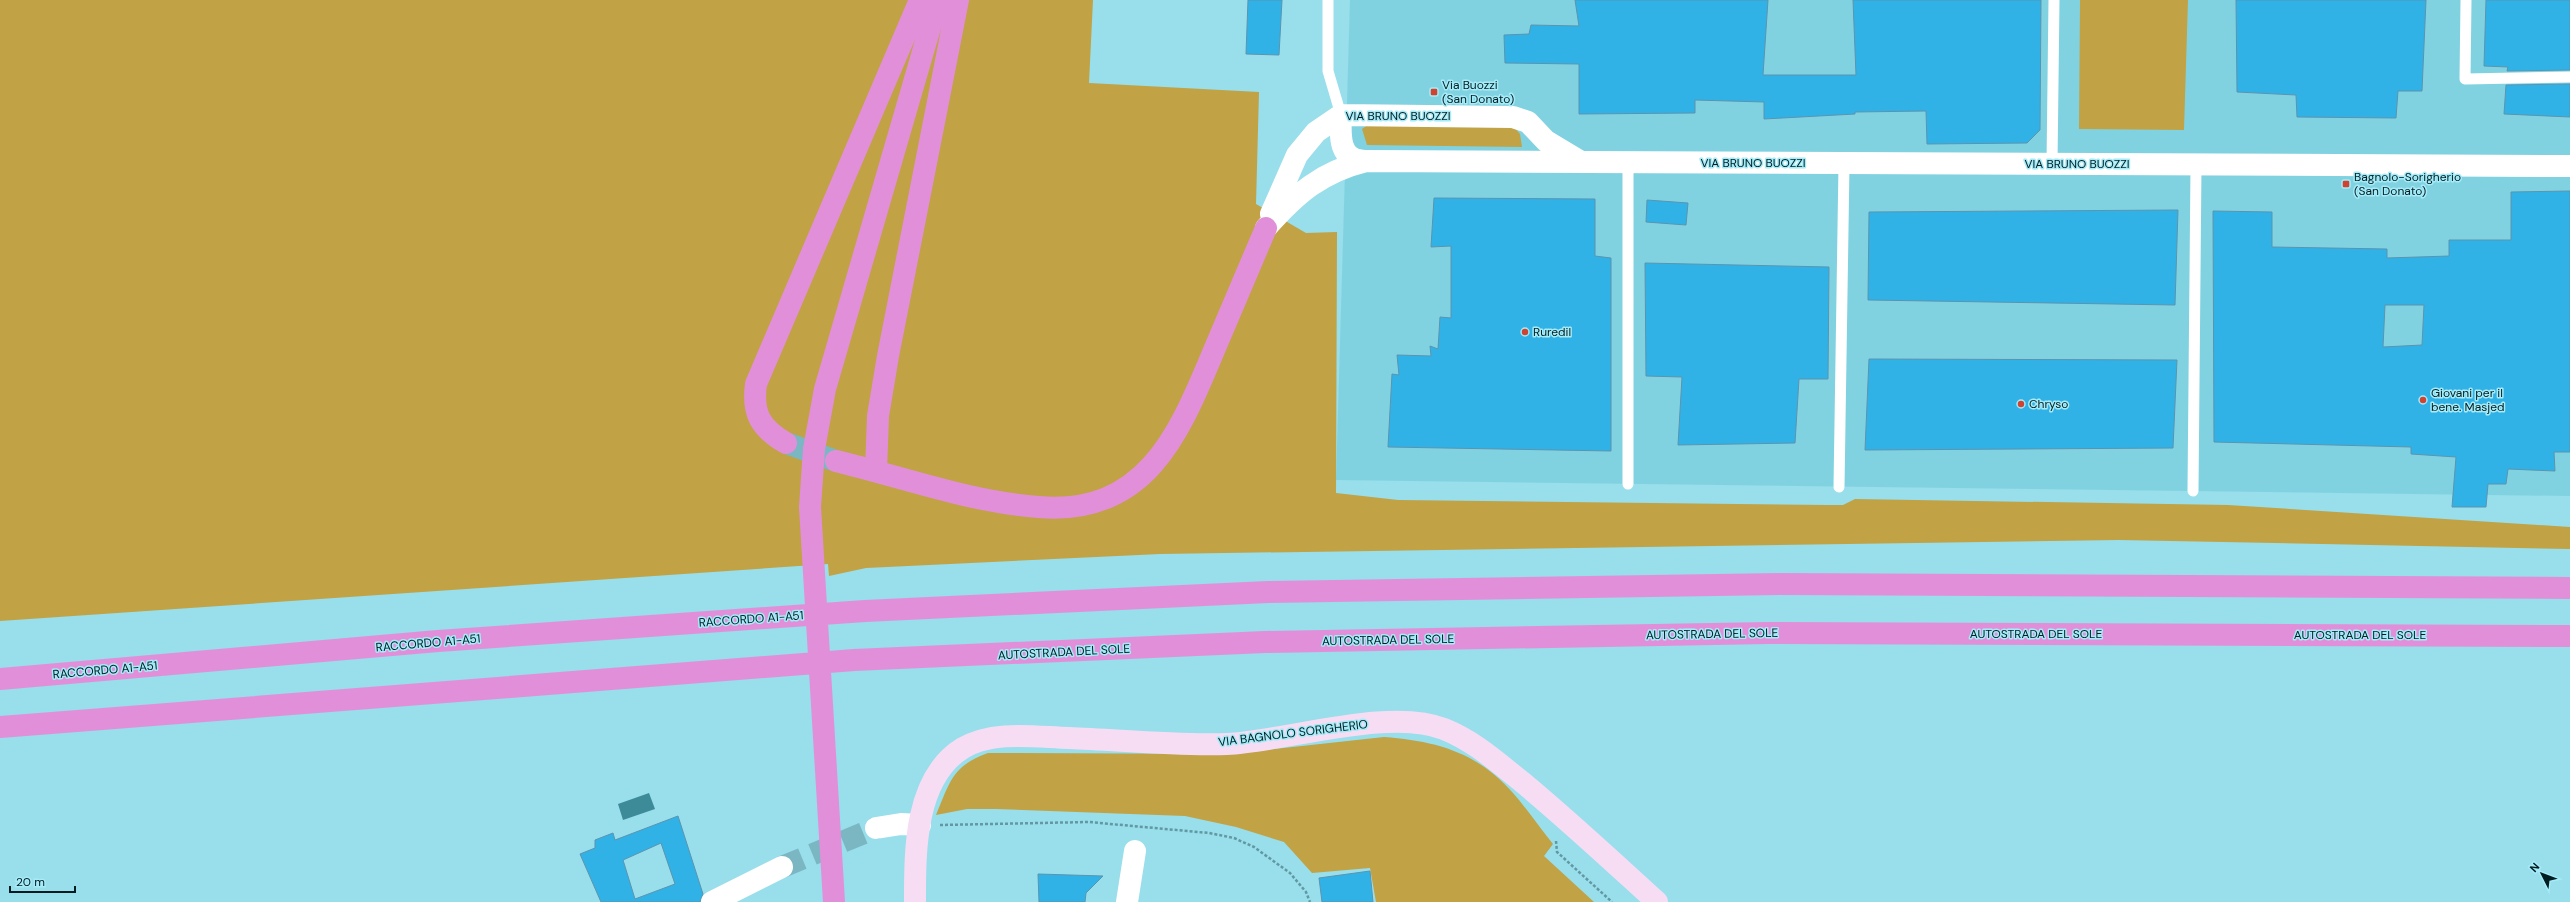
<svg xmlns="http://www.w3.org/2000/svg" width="2570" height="902" font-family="'DM Sans',sans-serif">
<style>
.built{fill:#81d2e1}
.green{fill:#c1a245}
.water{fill:#3d8b99}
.building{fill:#31b2e7;stroke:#5b94af;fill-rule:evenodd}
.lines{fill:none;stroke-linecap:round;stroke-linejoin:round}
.street-tunnel{stroke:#7ab7c3;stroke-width:22;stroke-dasharray:22 11;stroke-linecap:butt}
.highway-tunnel{stroke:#7ab7c3;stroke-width:22;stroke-dasharray:22 11;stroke-linecap:butt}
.path{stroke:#6198a2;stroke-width:2.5;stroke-dasharray:3 2;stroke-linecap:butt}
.lane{stroke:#fff;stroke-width:11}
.street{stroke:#fff;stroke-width:22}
.secondary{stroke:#f6ddf4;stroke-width:22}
.highway{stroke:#e28fda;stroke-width:22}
.poi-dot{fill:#d04331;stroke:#a5ebf8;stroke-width:1.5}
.labels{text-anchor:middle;stroke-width:3;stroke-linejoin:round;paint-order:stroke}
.poi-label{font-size:12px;fill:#011d22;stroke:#a5ebf8;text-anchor:start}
.street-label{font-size:12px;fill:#011d22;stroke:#a5ebf8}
</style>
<rect width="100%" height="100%" fill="#98deeb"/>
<path class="built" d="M1350 0H2570V496L1336 480Z"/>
<path class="green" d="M0 0H1093L1089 83 1259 92 1256 204 1306 233 1337 232 1336 493 1398 500 1827 505H1843L1855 499 2228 505 2570 527V549L2119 540 1160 554 866 568 829 576 828 564 0 621Z
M2080 0H2188L2184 130 2079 129Z
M1369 124 1512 125 1520 134 1522 147 1367 145 1362 129Z
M1384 737C1436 741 1477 752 1513 793 1527 809 1539 827 1553 844L1544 856 1594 902H1376L1370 868 1312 873 1284 842 1236 827 1185 816 996 809H967L936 815C950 782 952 766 988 753L1229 754Z"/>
<path class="water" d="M649 793 655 809 623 820 618 804Z"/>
<path class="building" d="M1248 0H1282L1279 55 1246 54Z
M1575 0H1768L1763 75H1856L1853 0H2041L2040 130 2027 143 1927 144 1926 111 1855 112V114L1764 119V102L1695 100V113L1579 114V64L1505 63 1504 35 1529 34 1531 25 1579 26Z
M2236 0H2426L2422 91H2398L2396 118 2297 117 2296 95 2237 92Z
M2486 0H2570V70L2507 71 2508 67 2484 66Z
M2570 84V117L2504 114 2506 85Z
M2570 191V452H2554L2555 471 2508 469 2506 484H2488L2486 507H2452L2456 457 2411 454V447L2214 442 2213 211 2272 212V247L2387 249V258L2449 256V240H2511V192ZM2385 305H2424L2422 345 2383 347Z
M1434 198 1595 199V256L1611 258V451L1388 447 1392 374 1399 375 1397 355 1431 356 1430 346 1438 349 1440 317 1451 318V246L1431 247Z
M1647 200 1688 203 1686 225 1646 222Z
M2178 210 2175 305 1868 300 1869 212Z
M1645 263 1829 267 1828 379H1799L1795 443 1678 445 1682 377 1646 376Z
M1869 359 2177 360 2173 448 1865 450Z
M678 816 703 894 700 902H601L580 854 595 848V840L613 833 615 840ZM661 843 675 884 635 899 623 860Z
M1370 871 1373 902H1322L1319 878Z
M1038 874 1103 876 1086 893 1085 902H1039Z"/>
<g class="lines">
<path class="street-tunnel" d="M782 867 876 828"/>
<path class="highway-tunnel" d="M786 443 836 461"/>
<path class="path" d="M940 825 1089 822 1209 833 1234 838 1254 847 1290 873 1306 892 1310 902
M1556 841 1557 852 1612 902"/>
<path class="lane" d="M1328 0V71L1341 115
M2466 0 2465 79 2570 77
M2052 164 2054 0
M1628 484V163
M1839 487 1844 164
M2193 491 2196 165"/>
<path class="street" d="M1341 115C1340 135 1338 161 1366 161
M1271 214 1297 155 1316 132 1341 115 1513 117 1528 122 1546 141 1581 162
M1266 228C1296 194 1321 172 1366 161L2570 166
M876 828 901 824 920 825
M712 902 782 867
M1127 902 1135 851"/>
<path class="secondary" d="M915 902C915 852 914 778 963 748 994 730 1035 737 1069 738 1121 740 1175 746 1227 744 1287 741 1390 707 1444 729 1474 741 1497 762 1521 781 1568 820 1612 861 1657 902"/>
<path class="highway" d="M786 443C760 428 752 413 756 384L920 0
M836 461C902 477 970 502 1039 507 1148 516 1180 431 1215 348 1232 308 1249 268 1266 228
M876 471 878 416 888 356 958 0
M0 679 438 641 865 611 1268 592 1780 584 2570 588
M0 727 854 660 1265 642 1769 633 2570 636
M834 902 810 507 814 449 825 389 938 0"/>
</g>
<g class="poi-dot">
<rect x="1430" y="88" width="8" height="8" rx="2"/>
<rect x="2342" y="180" width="8" height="8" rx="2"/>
<circle cx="1525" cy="332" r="4"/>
<circle cx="2423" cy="400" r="4"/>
<circle cx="2021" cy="404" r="4"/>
</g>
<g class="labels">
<g class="poi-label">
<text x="1442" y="89">Via Buozzi<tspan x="1442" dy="14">(San Donato)</tspan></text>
<text x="2354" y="181">Bagnolo-Sorigherio<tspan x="2354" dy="14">(San Donato)</tspan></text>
<text x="1533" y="336">Ruredil</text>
<text x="2431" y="397">Giovani per il<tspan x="2431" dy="14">bene. Masjed</tspan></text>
<text x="2029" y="408">Chryso</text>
</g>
<g class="street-label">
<text x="1398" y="120">VIA BRUNO BUOZZI</text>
<text x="1753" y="167">VIA BRUNO BUOZZI</text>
<text x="2077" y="168">VIA BRUNO BUOZZI</text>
<text transform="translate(751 619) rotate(-4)" y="4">RACCORDO A1-A51</text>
<text transform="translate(1712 634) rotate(-1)" y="4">AUTOSTRADA DEL SOLE</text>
<text x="2036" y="638">AUTOSTRADA DEL SOLE</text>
<text x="2360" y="639">AUTOSTRADA DEL SOLE</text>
<text transform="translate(1388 640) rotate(-1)" y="4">AUTOSTRADA DEL SOLE</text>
<text transform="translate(428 643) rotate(-5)" y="4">RACCORDO A1-A51</text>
<text transform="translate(1064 652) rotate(-3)" y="4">AUTOSTRADA DEL SOLE</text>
<text transform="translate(105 670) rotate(-5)" y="4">RACCORDO A1-A51</text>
<text transform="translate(1293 733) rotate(-7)" y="4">VIA BAGNOLO SORIGHERIO</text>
</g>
</g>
<g transform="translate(2542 874) rotate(312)" stroke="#a5ebf8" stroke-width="3" paint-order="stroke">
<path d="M0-3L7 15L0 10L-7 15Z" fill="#011d22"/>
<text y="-6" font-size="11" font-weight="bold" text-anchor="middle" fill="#011d22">N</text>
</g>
<path d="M10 886v6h65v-6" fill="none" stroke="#011d22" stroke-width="2"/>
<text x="16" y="886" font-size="12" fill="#011d22" stroke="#a5ebf8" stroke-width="3" paint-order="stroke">20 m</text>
</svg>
